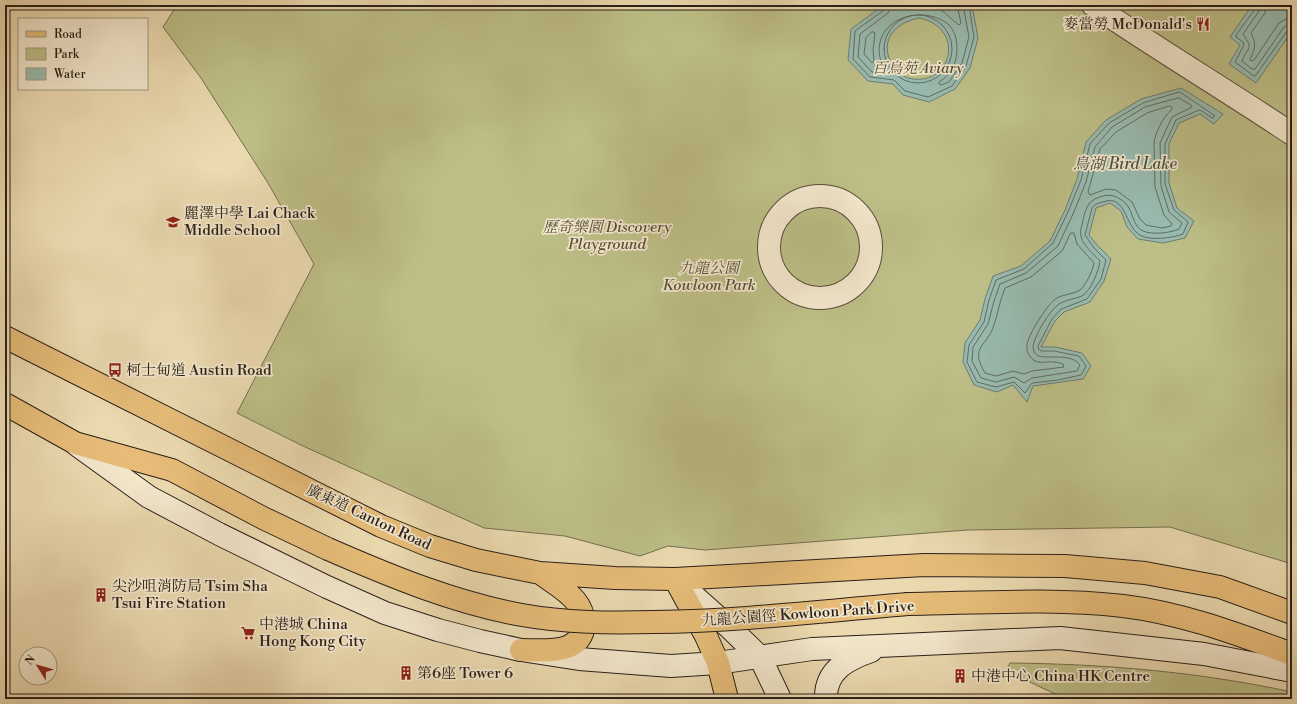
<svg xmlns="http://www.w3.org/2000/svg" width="1297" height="704" font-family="'Libre Bodoni','Noto Serif TC',serif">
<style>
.green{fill:#bdbe87;stroke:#736e50}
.water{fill:#98baae;stroke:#6c7c72;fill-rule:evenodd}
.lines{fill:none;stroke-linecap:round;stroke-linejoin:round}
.shore{stroke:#606c63;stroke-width:1}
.pedestrian-casing{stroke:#5a4e3e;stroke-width:24}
.secondary-casing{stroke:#291f18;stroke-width:24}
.primary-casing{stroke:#291f18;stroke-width:24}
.pedestrian{stroke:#f2e6cb;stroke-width:22}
.secondary{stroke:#f2e6cb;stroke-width:22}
.primary{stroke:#e6bc78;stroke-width:22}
.primary-bridge-casing{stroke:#291f18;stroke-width:24;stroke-linecap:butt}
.primary-bridge{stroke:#e6bc78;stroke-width:22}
.labels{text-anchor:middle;stroke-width:3.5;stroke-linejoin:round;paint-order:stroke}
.poi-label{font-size:15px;fill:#291f18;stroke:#f2e6cb;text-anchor:start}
.park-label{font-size:15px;font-style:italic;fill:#554f39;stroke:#f2e6cb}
.street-label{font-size:15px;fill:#291f18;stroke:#f2e6cb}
.water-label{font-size:16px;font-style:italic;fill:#4a4e45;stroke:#f2e6cb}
</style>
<rect width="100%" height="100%" fill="#ebd9af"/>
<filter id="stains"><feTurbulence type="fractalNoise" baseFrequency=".005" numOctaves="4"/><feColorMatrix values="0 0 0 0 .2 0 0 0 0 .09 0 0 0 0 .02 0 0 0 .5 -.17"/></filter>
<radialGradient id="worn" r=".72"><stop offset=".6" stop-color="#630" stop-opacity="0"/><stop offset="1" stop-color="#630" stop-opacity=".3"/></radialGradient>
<path class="green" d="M177 5H1292V564L1170 527 967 530 705 550 668 546 640 556 565 536 484 528 303 446 237 413 314 264 268 183 213 97 201 78 163 27Z
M1010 663C1107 664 1198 672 1292 692V699H1066L1006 671Z"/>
<path class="water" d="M884 5H972L978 38 970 68 955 89 929 102 903 95 893 84 868 81 848 60 851 29ZM919 18C965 27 953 84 913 79 905 78 897 73 893 66 878 42 894 23 919 18Z
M1252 5H1292V31L1256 83 1229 64 1240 45 1230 37Z
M1181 88 1223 114 1214 124 1200 114 1179 123 1169 144V183L1177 208 1194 221 1185 238 1163 243 1138 239 1127 227 1121 211 1110 203 1096 208 1089 235 1097 245 1111 259 1104 281 1090 302 1064 312 1055 321 1041 347H1055L1082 353 1091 366 1083 379 1033 386 1027 402 1013 385 997 392 974 385 963 362 965 343 980 320 985 299 993 276 1021 266 1050 241 1065 210 1077 179 1086 142 1106 120 1141 99Z"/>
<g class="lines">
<path class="shore" d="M886 5 884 10 855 31 853 59 870 77 894 80 905 91 928 97 952 86 966 66 974 37 969 5
M891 5 888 13 860 34 858 57 872 72 884 73 885 71C861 26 916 0 948 24 955 31 957 39 957 49 957 63 951 75 939 82V84L941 85 949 82 962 63 969 37 963 5
M930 5C943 8 949 18 959 25L961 23 957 5
M1255 5V9L1236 35V37L1243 42 1244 45 1235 62 1254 76 1256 75 1287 31 1292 29
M1260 5 1259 11 1243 34C1254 50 1248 46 1242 61L1252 69H1255L1284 27 1288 25 1292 24
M1266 5 1265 13 1251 33C1256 43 1256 48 1250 59L1251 61 1254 60 1279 23 1286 19 1292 18
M884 49a34 34 0 1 1 68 0a34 34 0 1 1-68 0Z
M872 32H874L875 34 873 50 874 61 872 63 864 54 866 38Z
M1180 92 1215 116 1212 118 1202 111 1199 110 1176 120 1165 144V184L1174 210 1188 222 1183 234C1173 238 1149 241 1140 235 1125 227 1126 193 1103 202 1098 203 1095 204 1092 208L1085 235 1094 248 1106 260 1101 279 1087 299 1061 309 1052 319 1038 346 1039 350 1042 351H1054L1079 356 1086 366 1081 375 1058 380 1032 383 1025 393 1014 382 996 387 977 382 967 362 969 345 984 322 989 300 996 280 1024 269 1053 243 1068 212 1081 180 1090 144 1109 123 1143 103Z
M1179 98 1191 105 1192 107 1172 117 1160 143 1161 186 1169 212 1182 223 1179 229C1170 233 1153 235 1143 231 1134 227 1133 215 1129 208 1124 199 1112 193 1103 196 1100 197 1095 198 1092 201 1085 205 1083 221 1081 229 1078 242 1092 252 1100 261 1099 270 1091 291 1082 296 1075 299 1065 300 1059 304 1049 311 1035 335 1033 346L1034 352 1038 356C1050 359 1071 353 1080 365L1077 371 1032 378 1024 383 1014 377 996 382 981 378 972 361 973 347 988 324 994 301 1000 284 1026 273 1058 246 1073 214 1086 182 1095 147 1112 127 1145 107Z
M1170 106 1172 107V109C1163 117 1155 133 1154 144L1155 187 1164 215 1172 224 1171 226 1162 228 1146 225 1140 219 1132 202 1116 190 1106 189 1090 195 1088 192 1100 149 1116 132 1147 113Z
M1071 233H1074L1077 244 1094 263C1093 270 1086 285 1080 290 1072 295 1061 294 1054 300 1046 307 1028 335 1027 345 1026 352 1030 358 1035 361 1042 364 1047 361 1054 362 1057 362 1060 363 1063 364L1064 367 1032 371 1024 374 1013 371 996 376 985 373C969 346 987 347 994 325 998 313 1000 300 1005 288L1031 277 1062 251Z"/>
<defs>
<path id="pedestrian" d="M1093 5C1159 50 1226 90 1292 134
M769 247a51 51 0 1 1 102 0a51 51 0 1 1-102 0Z"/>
<path id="secondary" d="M77 445 149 497 219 534 327 587 385 613 438 630 480 641 521 650 579 659 671 666 718 663 812 649 1060 638 1204 654 1292 671
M676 580 730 628 760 657 780 699
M826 699C825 670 848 659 871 651"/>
<path id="primary" d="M5 337 381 526 430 546 476 560 540 573 615 578 675 579 924 565 1065 566 1145 573 1220 587 1292 613
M5 404 75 443 172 470 263 518 328 549
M675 579 706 636 718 663 727 699
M908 604C980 603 1052 598 1123 606 1182 613 1237 634 1292 654
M521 650C536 650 553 652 567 647 575 644 581 638 583 630 588 600 560 588 540 573"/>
</defs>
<use href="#pedestrian" class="pedestrian-casing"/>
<use href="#secondary" class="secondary-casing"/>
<use href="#primary" class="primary-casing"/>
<use href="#pedestrian" class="pedestrian"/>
<use href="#secondary" class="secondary"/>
<use href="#primary" class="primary"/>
<defs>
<path id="primary-bridge" d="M328 549C390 576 455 603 522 615 566 623 610 623 655 622 739 621 824 611 908 604"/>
</defs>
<use href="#primary-bridge" class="primary-bridge-casing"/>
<use href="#primary-bridge" class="primary-bridge"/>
</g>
<defs>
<symbol id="restaurant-bare" viewBox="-9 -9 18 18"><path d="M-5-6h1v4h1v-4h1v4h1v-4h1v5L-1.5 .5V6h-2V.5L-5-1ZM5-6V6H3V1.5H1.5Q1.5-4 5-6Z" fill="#8f2418" stroke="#f2e6cb" stroke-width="2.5" paint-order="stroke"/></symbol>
<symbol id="school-bare" viewBox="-9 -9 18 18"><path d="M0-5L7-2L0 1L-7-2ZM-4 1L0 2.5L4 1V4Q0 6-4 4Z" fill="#8f2418" stroke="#f2e6cb" stroke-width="2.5" paint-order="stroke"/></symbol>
<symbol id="bus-bare" viewBox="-9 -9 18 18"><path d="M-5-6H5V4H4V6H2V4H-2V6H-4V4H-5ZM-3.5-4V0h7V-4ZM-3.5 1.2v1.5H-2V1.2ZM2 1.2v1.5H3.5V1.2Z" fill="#8f2418" stroke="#f2e6cb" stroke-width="2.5" paint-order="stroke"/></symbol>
<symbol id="building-bare" viewBox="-9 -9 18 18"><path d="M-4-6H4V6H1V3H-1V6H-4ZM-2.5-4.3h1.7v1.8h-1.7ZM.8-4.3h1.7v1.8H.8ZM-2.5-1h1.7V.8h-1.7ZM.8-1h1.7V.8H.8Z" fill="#8f2418" stroke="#f2e6cb" stroke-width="2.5" paint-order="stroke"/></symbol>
<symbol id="supermarket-bare" viewBox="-9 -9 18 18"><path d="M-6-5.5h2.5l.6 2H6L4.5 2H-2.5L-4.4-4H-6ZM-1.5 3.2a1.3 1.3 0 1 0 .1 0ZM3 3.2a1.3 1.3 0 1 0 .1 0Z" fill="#8f2418" stroke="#f2e6cb" stroke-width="2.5" paint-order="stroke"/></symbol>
</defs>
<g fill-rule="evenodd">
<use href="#restaurant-bare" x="1193" y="14" width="20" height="20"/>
<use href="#school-bare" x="163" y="212" width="20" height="20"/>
<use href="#bus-bare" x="105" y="360" width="20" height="20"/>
<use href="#building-bare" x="91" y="585" width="20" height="20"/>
<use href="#supermarket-bare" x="238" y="623" width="20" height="20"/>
<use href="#building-bare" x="396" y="663" width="20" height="20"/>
<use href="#building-bare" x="950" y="666" width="20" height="20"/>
</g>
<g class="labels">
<g class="poi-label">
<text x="1192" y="29" text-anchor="end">麥當勞 McDonald's</text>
<text x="184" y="218">麗澤中學 Lai Chack<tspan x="184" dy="17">Middle School</tspan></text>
<text x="126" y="375">柯士甸道 Austin Road</text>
<text x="112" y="591">尖沙咀消防局 Tsim Sha<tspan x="112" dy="17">Tsui Fire Station</tspan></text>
<text x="259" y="629">中港城 China<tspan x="259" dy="17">Hong Kong City</tspan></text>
<text x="417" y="678">第6座 Tower 6</text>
<text x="971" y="681">中港中心 China HK Centre</text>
</g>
<g class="park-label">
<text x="918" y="73">百鳥苑 Aviary</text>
<text x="607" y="232">歷奇樂園 Discovery<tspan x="607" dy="17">Playground</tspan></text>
<text x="709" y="273">九龍公園<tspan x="709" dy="17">Kowloon Park</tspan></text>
</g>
<g class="street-label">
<text transform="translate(369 517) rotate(25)" y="5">廣東道 Canton Road</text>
<text transform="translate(808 613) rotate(-4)" y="5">九龍公園徑 Kowloon Park Drive</text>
</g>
<g class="water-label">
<text x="1125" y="169">鳥湖 Bird Lake</text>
</g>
</g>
<rect width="1297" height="704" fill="none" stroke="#ebd9af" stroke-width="20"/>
<rect x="6" y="6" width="1285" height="692" fill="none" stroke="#291f18" stroke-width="2"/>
<rect x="10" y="10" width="1277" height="684" fill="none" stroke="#291f18"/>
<rect x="18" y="18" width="130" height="72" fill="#f2e6cb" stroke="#a29683"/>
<rect x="26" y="31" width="20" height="6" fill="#e6bc78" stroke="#a29683"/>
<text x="54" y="38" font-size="12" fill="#291f18">Road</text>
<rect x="26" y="48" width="20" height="12" fill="#bdbe87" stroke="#a29683"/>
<text x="54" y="58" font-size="12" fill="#291f18">Park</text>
<rect x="26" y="68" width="20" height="12" fill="#98baae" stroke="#a29683"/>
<text x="54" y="78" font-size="12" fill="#291f18">Water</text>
<g transform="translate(38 666) rotate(307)"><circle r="19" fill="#f2e6cb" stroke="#a29683"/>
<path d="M0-3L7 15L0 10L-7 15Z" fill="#8f2418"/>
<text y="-6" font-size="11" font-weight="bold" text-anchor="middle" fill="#291f18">N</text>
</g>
<rect width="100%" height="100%" filter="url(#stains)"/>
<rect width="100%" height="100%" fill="url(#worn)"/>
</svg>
